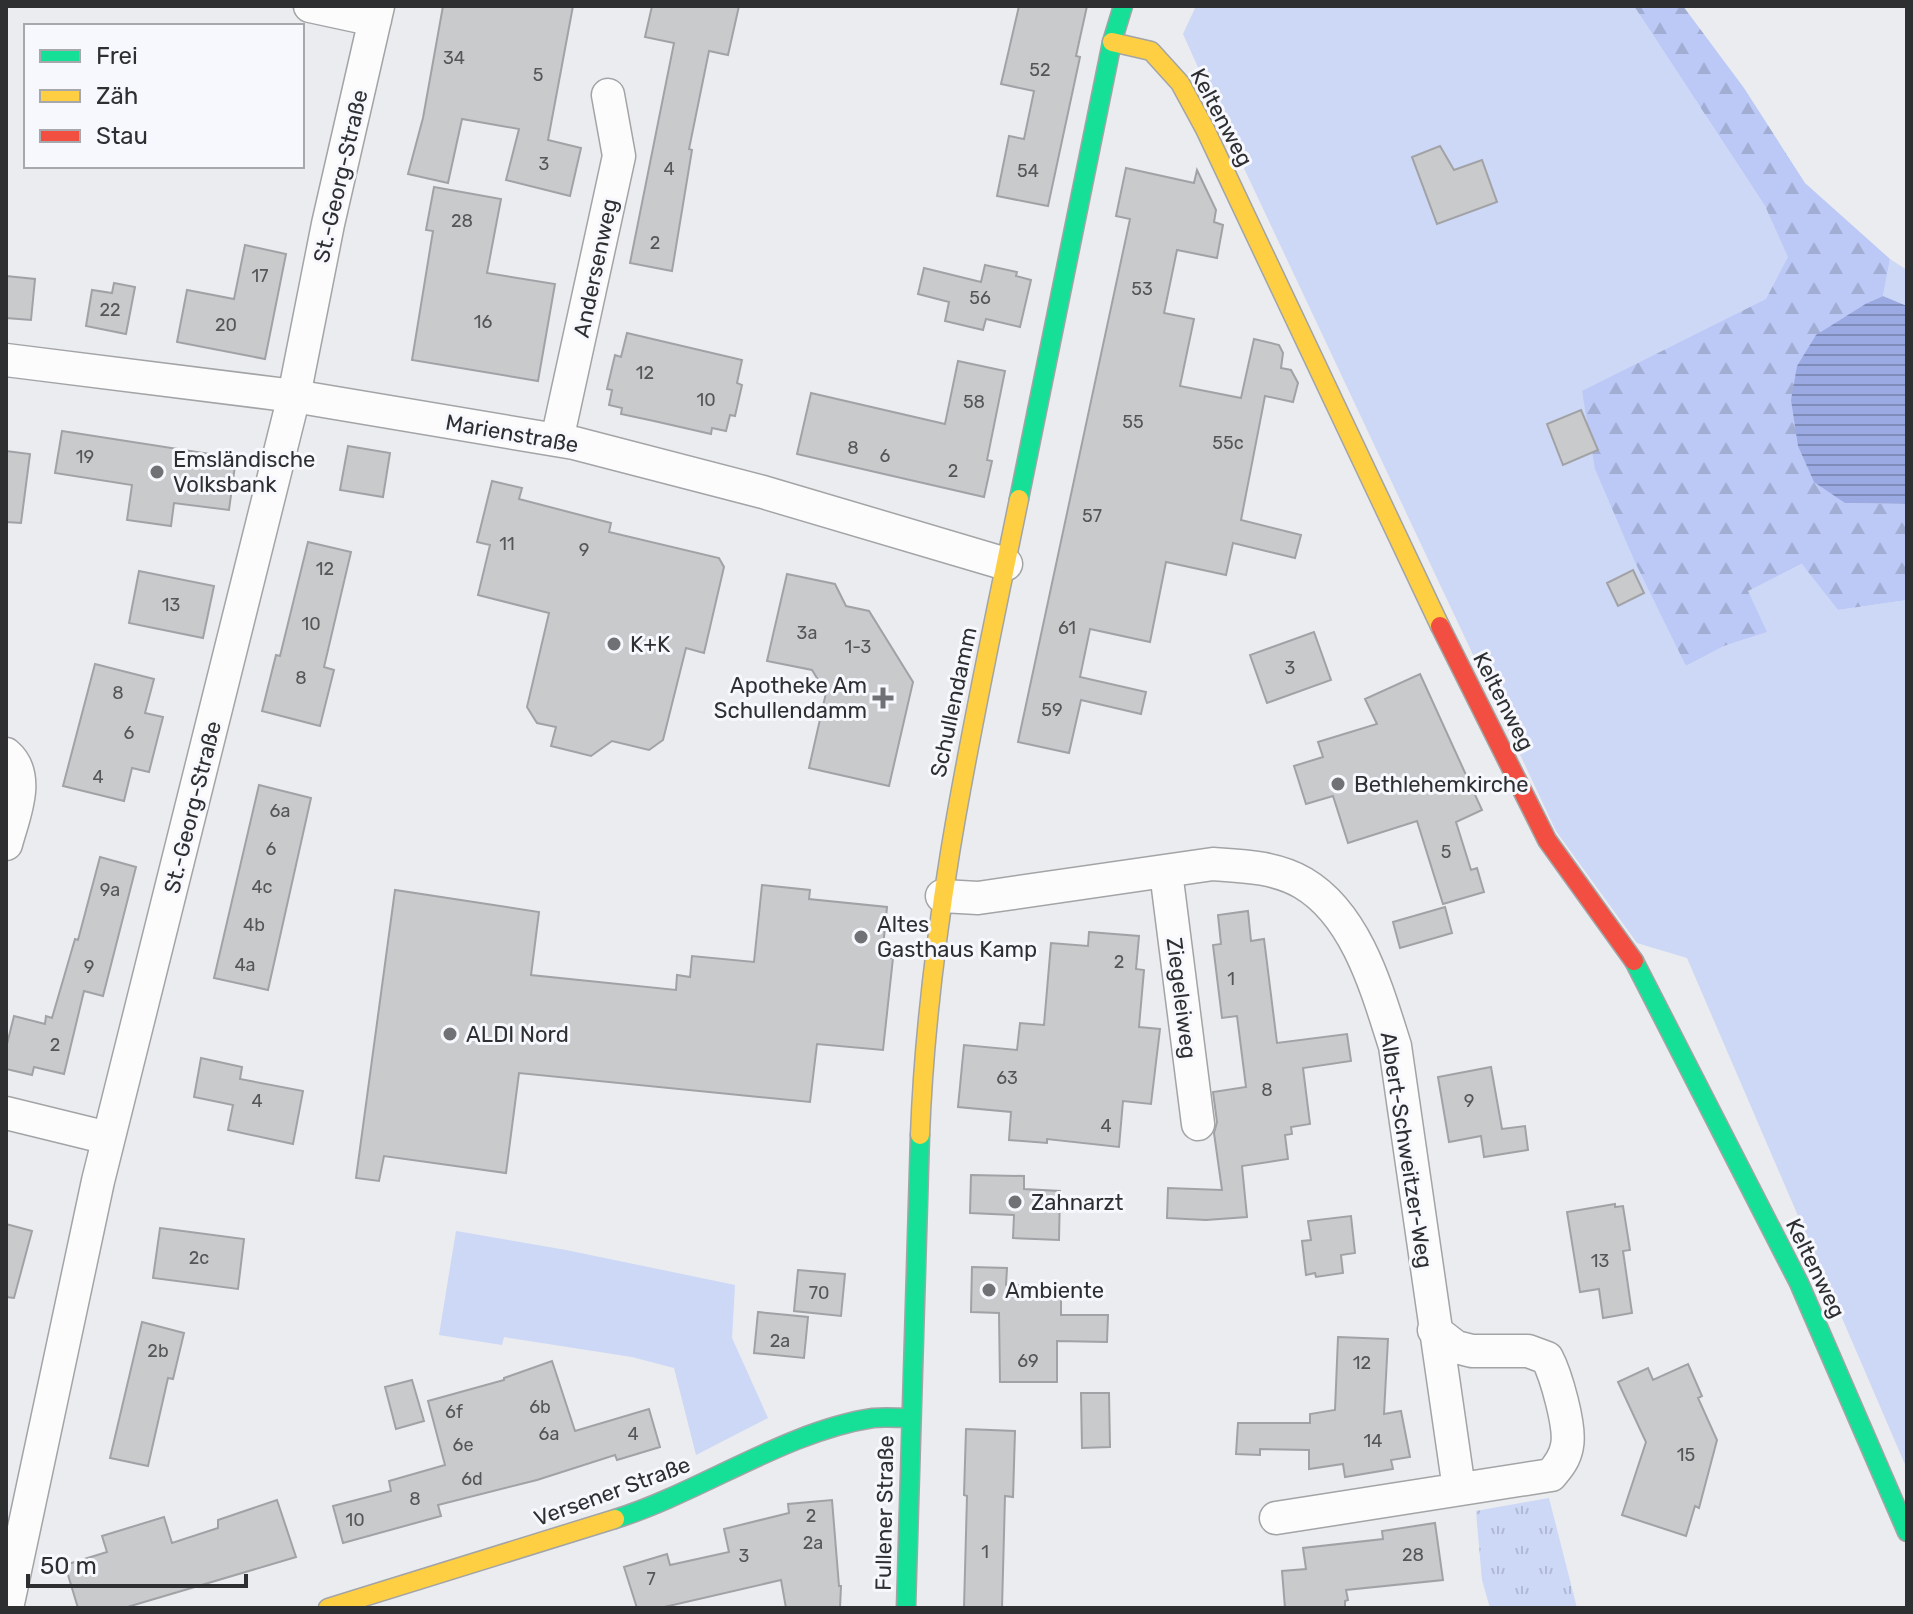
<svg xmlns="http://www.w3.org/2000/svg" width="1913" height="1614" font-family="Rubik,sans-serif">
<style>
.grass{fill:#cdd7f6}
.forest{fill:url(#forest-firs)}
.park{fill:url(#park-tufts)}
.water{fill:url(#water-rules)}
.building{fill:#c9cacc;stroke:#a1a2a5;stroke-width:2}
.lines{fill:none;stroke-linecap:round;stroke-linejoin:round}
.street-casing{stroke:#a3a4a6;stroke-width:35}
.fast-casing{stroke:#a3a4a6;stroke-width:21}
.slow-casing{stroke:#a3a4a6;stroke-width:21}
.jam-casing{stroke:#a3a4a6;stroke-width:21}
.street{stroke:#fcfcfd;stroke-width:32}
.fast{stroke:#16e098;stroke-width:18}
.slow{stroke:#ffcf43;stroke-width:18}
.jam{stroke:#f24e42;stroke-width:18}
.poi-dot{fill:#707174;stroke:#f7f8fd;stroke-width:3}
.labels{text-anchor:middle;stroke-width:6;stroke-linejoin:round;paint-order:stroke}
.number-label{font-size:18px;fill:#555658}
.street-label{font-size:22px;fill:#2e2f31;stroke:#f7f8fd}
.poi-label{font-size:22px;fill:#2e2f31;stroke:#f7f8fd;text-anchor:start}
</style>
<defs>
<pattern id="forest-firs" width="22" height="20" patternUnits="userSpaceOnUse" patternTransform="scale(2)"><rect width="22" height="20" fill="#bcc9f7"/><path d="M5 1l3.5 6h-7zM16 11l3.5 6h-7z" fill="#a2add4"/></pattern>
<pattern id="park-tufts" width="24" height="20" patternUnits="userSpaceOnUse" patternTransform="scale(2)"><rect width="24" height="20" fill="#cdd7f6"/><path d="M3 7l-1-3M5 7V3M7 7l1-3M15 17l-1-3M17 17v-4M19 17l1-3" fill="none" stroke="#b0b9d3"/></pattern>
<pattern id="water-rules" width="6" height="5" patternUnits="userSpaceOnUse" patternTransform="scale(2)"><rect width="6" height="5" fill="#9baae2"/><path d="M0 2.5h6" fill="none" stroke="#7f8bb8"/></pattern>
</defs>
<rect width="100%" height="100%" fill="#eaecef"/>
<path class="grass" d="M1196 6H1634L1765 206 1789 257 1767 299 1582 392 1686 666 1724 646 1766 632 1747 591 1803 564 1838 610 1907 600V1469L1687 958 1637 943 1556 831 1234 147 1183 34Z
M1890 259 1907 270V306L1883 296Z
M456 1231 566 1250 735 1285 732 1338 768 1418 696 1455 674 1368 632 1357 504 1337 502 1345 439 1335Z"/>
<path class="forest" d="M1634 6H1683L1744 88 1805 183 1890 259 1883 296 1867 303 1845 503 1907 504V600L1838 610 1802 564 1748 591 1767 632 1724 646 1686 666 1635 562 1595 469 1582 391 1766 299 1788 257 1765 206Z"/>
<path class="park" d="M1549 1498 1577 1608H1490L1482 1580 1476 1511Z"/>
<path class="water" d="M1883 296 1907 306V504L1845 503 1814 482 1798 446 1791 400 1797 366 1816 335 1867 303Z"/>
<path class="building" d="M443 6H573L548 140 581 148 570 196 506 180 519 129 462 119 448 183 408 174 423 118Z
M652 6H739L728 55 709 51 689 149 692 150 672 271 630 263 674 43 645 37Z
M1019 6H1087L1076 56 1080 57 1048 206 997 196 1009 136 1024 139 1034 91 1001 84Z
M1440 146 1454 170 1482 160 1497 202 1437 224 1412 157Z
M1126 168 1194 183 1197 170 1216 210 1214 222 1223 225 1217 258 1177 250 1164 313 1194 319 1180 386 1241 398 1254 339 1279 345 1283 353 1281 368 1291 370 1298 383 1293 402 1265 396 1241 520 1301 535 1295 558 1233 543 1226 575 1166 562 1150 642 1090 629 1080 677 1146 692 1141 714 1081 700 1069 753 1018 742 1130 219 1116 216Z
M434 187 501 199 487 273 555 284 538 381 412 360 433 231 426 230Z
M245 245 286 254 265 359 177 342 187 290 234 299Z
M985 265 1017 272 1016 276 1031 280 1020 327 986 319 983 330 945 321 949 302 918 294 924 268 981 282Z
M6 276 35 279 31 320 6 318Z
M114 283 135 287 126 334 86 326 92 290 112 293Z
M627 333 742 360 737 383 742 385 735 416 730 415 726 431 712 428 711 434 654 421 621 414 622 408 609 405 612 390 607 389 615 355 621 357Z
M958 361 1005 371 987 460 992 461 984 497 797 454 811 393 945 424Z
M1581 410 1598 450 1563 465 1547 424Z
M62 431 236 458 229 510 174 503 171 526 127 520 132 485 55 473Z
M348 446 390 453 383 497 340 490Z
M6 451 30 454 21 523 6 522Z
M492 481 522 488 519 499 611 523 609 532 719 558 724 567 704 653 686 648 663 740 649 750 612 741 591 756 551 746 556 727 537 723 527 707 549 613 478 595 490 545 477 542Z
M308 542 351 552 324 667 334 670 320 726 262 711 276 655 280 656Z
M1633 570 1644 593 1618 606 1607 583Z
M139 571 214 586 203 638 129 623Z
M787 574 835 584 846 606 869 611 913 682 889 786 809 768 826 693 812 670 767 661Z
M1314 632 1331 680 1267 703 1250 655Z
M95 664 154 679 145 713 163 717 149 772 132 768 124 801 63 786Z
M1420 674 1482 810 1456 822 1471 870 1477 868 1484 892 1443 904 1417 821 1348 843 1333 796 1306 804 1294 766 1323 757 1318 742 1377 724 1365 699Z
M259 785 311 798 268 990 214 978Z
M100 857 136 867 103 996 84 991 64 1074 34 1067 32 1075 6 1069V1048L14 1016 45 1024 46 1016 52 1018 75 939 78 940Z
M762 885 810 890 809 899 887 907 882 957 893 958 883 1050 817 1044 810 1102 519 1073 506 1173 384 1156 379 1181 356 1178 395 890 539 912 531 975 676 990 677 975 690 977 692 956 754 962Z
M1445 907 1452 933 1400 948 1393 922Z
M1248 911 1251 941 1264 939 1277 1043 1347 1034 1351 1061 1303 1068 1310 1124 1291 1127 1292 1134 1285 1135 1288 1159 1242 1166 1247 1217 1206 1220 1167 1218 1168 1188 1222 1190 1214 1133 1217 1122 1213 1092 1246 1087 1237 1016 1222 1018 1213 945 1221 944 1218 915Z
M1089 932 1139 936 1136 969 1144 970 1139 1027 1160 1029 1151 1104 1123 1101 1119 1147 1047 1139V1143L1009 1140 1011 1112 958 1107 964 1045 1017 1050 1020 1023 1044 1025 1051 943 1088 946Z
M201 1058 242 1067 240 1079 303 1091 293 1144 228 1130 233 1105 194 1097Z
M1491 1067 1502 1129 1525 1126 1528 1150 1484 1157 1481 1136 1449 1142 1438 1077Z
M971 1175 1024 1176V1189L1060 1191 1059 1240 1013 1238 1014 1215 970 1213Z
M1615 1204V1207L1623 1206 1630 1250 1623 1251 1632 1313 1603 1318 1599 1289 1580 1292 1567 1212Z
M1351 1216 1355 1253 1341 1255 1343 1273 1316 1277 1315 1273 1306 1275 1302 1241 1311 1240 1308 1221Z
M6 1224 32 1231 14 1298 6 1297Z
M160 1228 244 1239 238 1289 153 1278Z
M972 1267 1007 1268 1006 1285 1061 1286V1315H1108L1107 1342 1057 1341V1382H1000L999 1313 971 1312Z
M798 1270 845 1274 841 1316 794 1311Z
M758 1312 808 1317 804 1358 754 1353Z
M142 1322 184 1333 173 1379 168 1378 148 1466 110 1458Z
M1338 1337 1388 1339 1384 1414 1401 1411 1410 1457 1391 1460 1393 1469 1345 1477 1343 1464 1309 1469V1450L1260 1449V1455L1236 1454 1238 1423H1310V1414L1335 1410Z
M552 1361 575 1431 649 1409 660 1447 617 1460 615 1455 537 1480 438 1505 441 1516 343 1543 333 1506 391 1491 389 1481 445 1465 428 1401 504 1380V1378Z
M1688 1364 1702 1396 1698 1398 1717 1440 1699 1508 1695 1506 1686 1536 1622 1515 1646 1442 1618 1382 1648 1368 1653 1380Z
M412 1380 424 1421 396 1429 385 1387Z
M1081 1393H1109L1110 1447 1082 1448Z
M966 1429 1015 1431 1013 1497 1005 1496 1002 1608H964L967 1496 964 1495Z
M277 1500 296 1557 124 1608H78L65 1565 107 1552 102 1536 164 1517 172 1543 218 1528V1520Z
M832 1500 839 1586H841L840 1608H786L781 1580 660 1608H637L624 1567 667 1554 670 1565 729 1552 724 1529 789 1513 788 1504Z
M1435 1523 1443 1580 1346 1590 1348 1600 1345 1601V1608H1285L1282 1571 1306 1569 1303 1548 1383 1539 1382 1531Z"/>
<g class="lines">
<defs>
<path id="street" d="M310 6 375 20
M6 360 294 396 574 443 763 492 1006 564
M557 440 619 156 608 95
M6 754C32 776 13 817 6 844
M1166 872 1198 1124
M942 896 978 898 1213 864C1243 866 1276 867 1303 883 1357 915 1377 990 1395 1046L1459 1489
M6 1113 108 1138
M1276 1518 1551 1475C1559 1466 1565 1458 1567 1446 1571 1427 1556 1375 1547 1358L1528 1351H1472L1456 1347 1434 1330
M7 1608 98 1181 294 396 328 224 378 6"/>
<path id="fast" d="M1019 499 1112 42 1123 6
M1634 961 1799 1283 1907 1532
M615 1519C701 1492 786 1431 873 1418 885 1417 898 1418 910 1418
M906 1608 920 1135"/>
<path id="slow" d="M1112 42 1151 51 1180 83 1205 129 1440 626
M920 1135C928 919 976 710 1019 499
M328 1608 615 1519"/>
<path id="jam" d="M1440 626 1547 840 1634 961"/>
</defs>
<use href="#street" class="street-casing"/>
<use href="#fast" class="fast-casing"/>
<use href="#slow" class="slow-casing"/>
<use href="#jam" class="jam-casing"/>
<use href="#street" class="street"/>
<use href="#fast" class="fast"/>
<use href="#slow" class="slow"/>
<use href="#jam" class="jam"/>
</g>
<g class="poi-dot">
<circle cx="157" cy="472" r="8"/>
<circle cx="614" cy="644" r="8"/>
<path d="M879 686h8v8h8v8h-8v8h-8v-8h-8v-8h8z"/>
<circle cx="1338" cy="784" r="8"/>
<circle cx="861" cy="937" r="8"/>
<circle cx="450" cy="1034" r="8"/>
<circle cx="1015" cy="1202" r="8"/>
<circle cx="989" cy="1290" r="8"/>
</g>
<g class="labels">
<g class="number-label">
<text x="454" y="64">34</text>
<text x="1040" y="76">52</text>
<text x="538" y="81">5</text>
<text x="544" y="170">3</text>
<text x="669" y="175">4</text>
<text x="1028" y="177">54</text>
<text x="462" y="227">28</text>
<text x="655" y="249">2</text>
<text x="260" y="282">17</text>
<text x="1142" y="295">53</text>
<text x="980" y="304">56</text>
<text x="110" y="316">22</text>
<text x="483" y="328">16</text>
<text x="226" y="331">20</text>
<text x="645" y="379">12</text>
<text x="706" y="406">10</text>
<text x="974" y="408">58</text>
<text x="1133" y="428">55</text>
<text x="1228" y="449">55c</text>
<text x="853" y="454">8</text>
<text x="885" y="462">6</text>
<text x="85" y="463">19</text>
<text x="953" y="477">2</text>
<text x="1092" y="522">57</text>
<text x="507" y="550">11</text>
<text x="584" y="556">9</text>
<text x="325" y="575">12</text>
<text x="171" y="611">13</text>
<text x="311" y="630">10</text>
<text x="1067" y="634">61</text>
<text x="807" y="639">3a</text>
<text x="858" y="653">1-3</text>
<text x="1290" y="674">3</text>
<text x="301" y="684">8</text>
<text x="118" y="699">8</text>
<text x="1052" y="716">59</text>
<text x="129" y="739">6</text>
<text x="98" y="783">4</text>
<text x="280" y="817">6a</text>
<text x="271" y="855">6</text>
<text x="1446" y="858">5</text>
<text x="262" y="893">4c</text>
<text x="110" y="896">9a</text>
<text x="254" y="931">4b</text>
<text x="1119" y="968">2</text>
<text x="245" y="971">4a</text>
<text x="89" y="973">9</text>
<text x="1231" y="985">1</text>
<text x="55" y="1051">2</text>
<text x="1007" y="1084">63</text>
<text x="1267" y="1096">8</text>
<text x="257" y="1107">4</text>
<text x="1469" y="1107">9</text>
<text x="1106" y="1132">4</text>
<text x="199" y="1264">2c</text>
<text x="1600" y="1267">13</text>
<text x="819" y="1299">70</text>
<text x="780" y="1347">2a</text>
<text x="158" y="1357">2b</text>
<text x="1028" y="1367">69</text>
<text x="1362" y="1369">12</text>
<text x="540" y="1413">6b</text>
<text x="454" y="1418">6f</text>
<text x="549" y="1440">6a</text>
<text x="633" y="1440">4</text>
<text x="1373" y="1447">14</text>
<text x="463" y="1451">6e</text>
<text x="1686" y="1461">15</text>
<text x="472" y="1485">6d</text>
<text x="415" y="1505">8</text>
<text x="811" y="1522">2</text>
<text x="355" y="1526">10</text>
<text x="813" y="1549">2a</text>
<text x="985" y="1558">1</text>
<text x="1413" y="1561">28</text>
<text x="744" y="1562">3</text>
<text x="651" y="1585">7</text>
</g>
<g class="street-label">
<text transform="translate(1222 117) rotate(62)" y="8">Keltenweg</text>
<text transform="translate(340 176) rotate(-77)" y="8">St.-Georg-Straße</text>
<text transform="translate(595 268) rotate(-78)" y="8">Andersenweg</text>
<text transform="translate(512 433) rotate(10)" y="8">Marienstraße</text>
<text transform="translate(1504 701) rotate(63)" y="8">Keltenweg</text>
<text transform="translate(953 702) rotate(-78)" y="8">Schullendamm</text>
<text transform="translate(192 807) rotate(-76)" y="8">St.-Georg-Straße</text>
<text transform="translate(1182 998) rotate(83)" y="8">Ziegeleiweg</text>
<text transform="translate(1407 1150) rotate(81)" y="8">Albert-Schweitzer-Weg</text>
<text transform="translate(1816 1268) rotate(64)" y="8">Keltenweg</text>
<text transform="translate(612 1491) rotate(-20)" y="8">Versener Straße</text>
<text transform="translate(884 1513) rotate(-89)" y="8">Fullener Straße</text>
</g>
<g class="poi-label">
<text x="173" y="467">Emsländische<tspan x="173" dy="25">Volksbank</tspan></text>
<text x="630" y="652">K+K</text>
<text x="867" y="693" text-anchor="end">Apotheke Am<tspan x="867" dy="25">Schullendamm</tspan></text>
<text x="1354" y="792">Bethlehemkirche</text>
<text x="877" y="932">Altes<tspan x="877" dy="25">Gasthaus Kamp</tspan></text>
<text x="466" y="1042">ALDI Nord</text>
<text x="1031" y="1210">Zahnarzt</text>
<text x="1005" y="1298">Ambiente</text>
</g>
</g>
<rect width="1913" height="1614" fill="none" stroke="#2e2f31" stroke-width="16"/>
<rect x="24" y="24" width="280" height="144" fill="#f7f8fd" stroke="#a7a8ab" stroke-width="2"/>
<rect x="40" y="50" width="40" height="12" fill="#16e098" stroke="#a7a8ab" stroke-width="2"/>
<text x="96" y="64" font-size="24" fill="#2e2f31">Frei</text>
<rect x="40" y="90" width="40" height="12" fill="#ffcf43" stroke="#a7a8ab" stroke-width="2"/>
<text x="96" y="104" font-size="24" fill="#2e2f31">Zäh</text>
<rect x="40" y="130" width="40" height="12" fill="#f24e42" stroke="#a7a8ab" stroke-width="2"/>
<text x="96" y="144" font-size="24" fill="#2e2f31">Stau</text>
<path d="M28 1574v12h218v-12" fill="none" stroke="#2e2f31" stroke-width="4"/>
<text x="40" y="1574" font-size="24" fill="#2e2f31" stroke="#f7f8fd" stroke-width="6" paint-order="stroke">50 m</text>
</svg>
